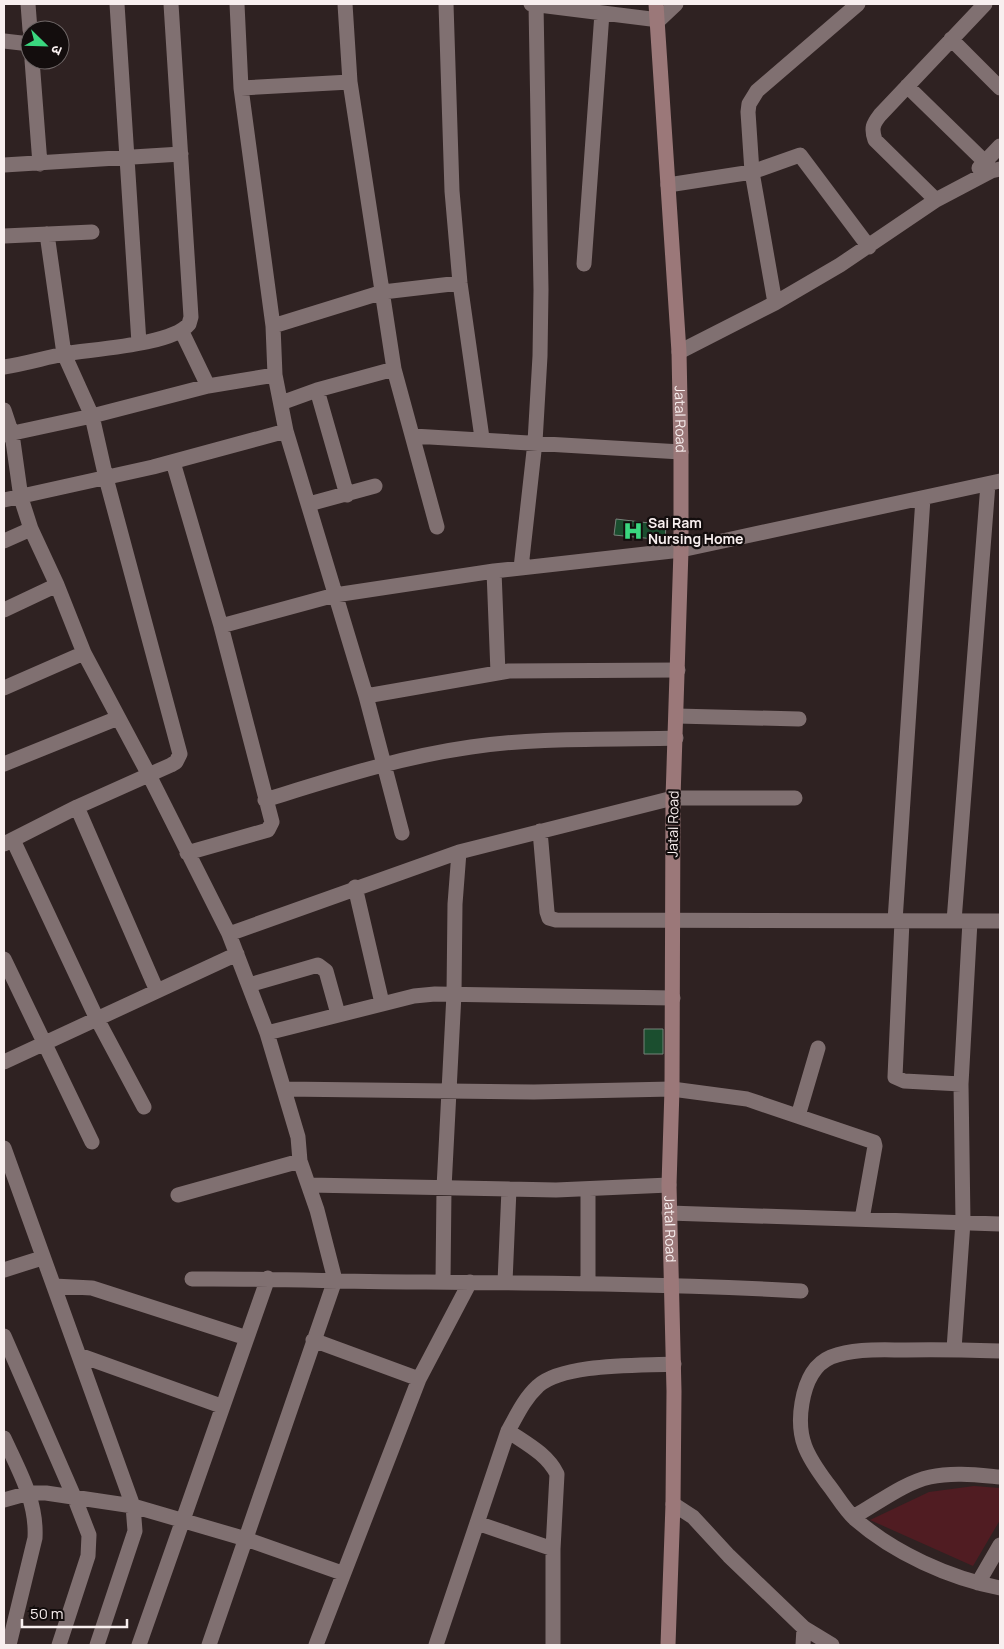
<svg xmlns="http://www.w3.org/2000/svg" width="1004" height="1649" font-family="Manrope,'Noto Sans Devanagari',sans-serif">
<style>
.green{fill:#501c22}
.building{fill:#1b4e2f;stroke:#758279}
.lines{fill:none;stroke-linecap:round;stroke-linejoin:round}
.street{stroke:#807071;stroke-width:15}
.secondary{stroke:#9b7879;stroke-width:15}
.labels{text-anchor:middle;stroke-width:4.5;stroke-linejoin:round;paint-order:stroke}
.street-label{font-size:14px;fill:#f8efef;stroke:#130d0d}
.poi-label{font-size:14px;font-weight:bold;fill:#f8efef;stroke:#130d0d;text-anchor:start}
</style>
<rect width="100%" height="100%" fill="#2f2222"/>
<path class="green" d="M974 1486 1000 1488V1520L973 1566 870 1520 929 1492Z"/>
<path class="building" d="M616 519 666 525 665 540 614 535Z
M644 1029H663V1054H644Z"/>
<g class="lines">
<path class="street" d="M28 4 30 30
M117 4 139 343
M237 4 241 88 273 326 275 375 286 431 366 696 402 833
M345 4 350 82
M446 4 452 191 460 283 482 438
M531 4 659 20 676 4
M951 39 1000 88
M4 41 30 44
M32 60 40 164
M907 86 985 162
M241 88 350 82 394 369 437 527
M4 165 181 154
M979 168 1000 146
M668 185 752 172 800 155 869 247
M936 200 875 140C871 128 873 124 880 115L985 4
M4 236 92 232
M584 264 602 13
M775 303 752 172 748 112 749 104 757 91 858 4
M273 326 383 292 460 283
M182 332 208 386
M679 352 775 303 840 265 936 200 991 171 1000 169
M4 367C24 364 44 358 64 354 92 349 172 345 189 324L191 317 171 4
M317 390 347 495
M281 403 317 390 394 369
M4 410 12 434 21 498 31 529 57 585 84 653 149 775 229 934 267 1033 298 1137 300 1161 317 1210 335 1280 209 1645
M4 435 92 416 208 386 275 375
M413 436 681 452
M173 462 221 626 272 822 268 830 187 853
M4 500 153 467 286 431
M309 504 375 486
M4 541 31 529
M521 568 535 442 540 356 541 290 536 4
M494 571 498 673
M4 610 57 585
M221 626 335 595 494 571 681 550 1000 481
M4 688 84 653
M366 696 509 671 678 670
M677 716 799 719
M4 764 118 718
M265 800C333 779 400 757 471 747 538 737 608 740 676 738
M77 807 157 991
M540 831 547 912 549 918 556 920 1000 921
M13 840 96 1017 144 1107
M4 844 77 807 171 765 176 762 180 754 106 478 92 416 64 354 47 234
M355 887 382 1003
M895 921 923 498
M902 921 895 1077 904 1081 961 1084
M954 921 988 484
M229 934 459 852 673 798H795
M4 959 92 1142
M249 985 318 965 326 971 338 1014
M267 1033 414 996 435 994 673 998
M4 1062 237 954
M284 1089 534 1092 672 1089 747 1099 874 1142 875 1146 862 1219
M798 1116 818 1048
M4 1148 133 1506 135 1531 97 1645
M309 1185 556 1190 669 1185
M588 1190V1283
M178 1195 300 1161
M669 1213 1000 1224
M4 1270 42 1258
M192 1279C270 1278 348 1282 426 1282 551 1283 676 1284 801 1291
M443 1282 444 1188 454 994 455 904 459 852
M505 1282 509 1189
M54 1286 92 1288 247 1338
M4 1336 75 1499 89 1535 88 1556 59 1645
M313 1340 419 1379
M954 1349 963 1222 961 1084 970 921
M1000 1351C969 1350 937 1349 906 1350 881 1350 854 1348 831 1357 812 1365 805 1385 802 1403 796 1438 807 1456 827 1483 836 1494 844 1509 855 1519 894 1553 949 1578 1000 1588
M79 1355 221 1406
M508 1431C527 1444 547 1454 557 1474L553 1549V1645
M4 1438C19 1471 37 1501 35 1538L9 1645
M4 1500 29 1493H46L133 1506 246 1539 342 1573
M673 1504 693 1517 729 1556 804 1628 803 1645
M853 1517C877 1504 903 1483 930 1477 953 1472 977 1475 1000 1477
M477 1523 553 1549
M978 1583 1000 1545
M804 1628 832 1645
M139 1645 268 1278
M316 1645 419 1379 470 1282
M436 1645 508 1431C517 1415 524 1399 538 1386 564 1363 638 1366 674 1364"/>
<path class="secondary" id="s1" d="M656 4 679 352 681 452V550L673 798 672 1089 669 1185 674 1391 673 1504 668 1645"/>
</g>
<defs>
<symbol id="hospital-bare" viewBox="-9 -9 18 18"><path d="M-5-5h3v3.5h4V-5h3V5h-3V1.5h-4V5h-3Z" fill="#3ad77f" stroke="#130d0d" stroke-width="2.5" paint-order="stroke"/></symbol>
</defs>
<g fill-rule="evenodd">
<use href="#hospital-bare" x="619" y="517" width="28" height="28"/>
</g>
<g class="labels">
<g class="street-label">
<text dy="5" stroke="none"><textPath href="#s1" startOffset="416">Jatal Road</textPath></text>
<text transform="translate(673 824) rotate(-89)" y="5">Jatal Road</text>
<text dy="5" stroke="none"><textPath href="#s1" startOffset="1226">Jatal Road</textPath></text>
</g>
<g class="poi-label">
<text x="648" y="528">Sai Ram<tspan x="648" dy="16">Nursing Home</tspan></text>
</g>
</g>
<rect width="1004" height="1649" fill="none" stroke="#f8efef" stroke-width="10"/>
<g transform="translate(45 45) rotate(113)"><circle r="24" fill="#130d0d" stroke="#6f6767"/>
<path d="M0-4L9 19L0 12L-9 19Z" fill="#3ad77f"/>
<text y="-8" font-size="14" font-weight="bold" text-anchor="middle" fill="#f8efef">उ</text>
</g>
<path d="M22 1619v8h105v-8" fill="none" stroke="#f8efef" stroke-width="2.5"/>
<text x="30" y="1619" font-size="15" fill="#f8efef" stroke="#130d0d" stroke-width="4" paint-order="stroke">50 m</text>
</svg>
